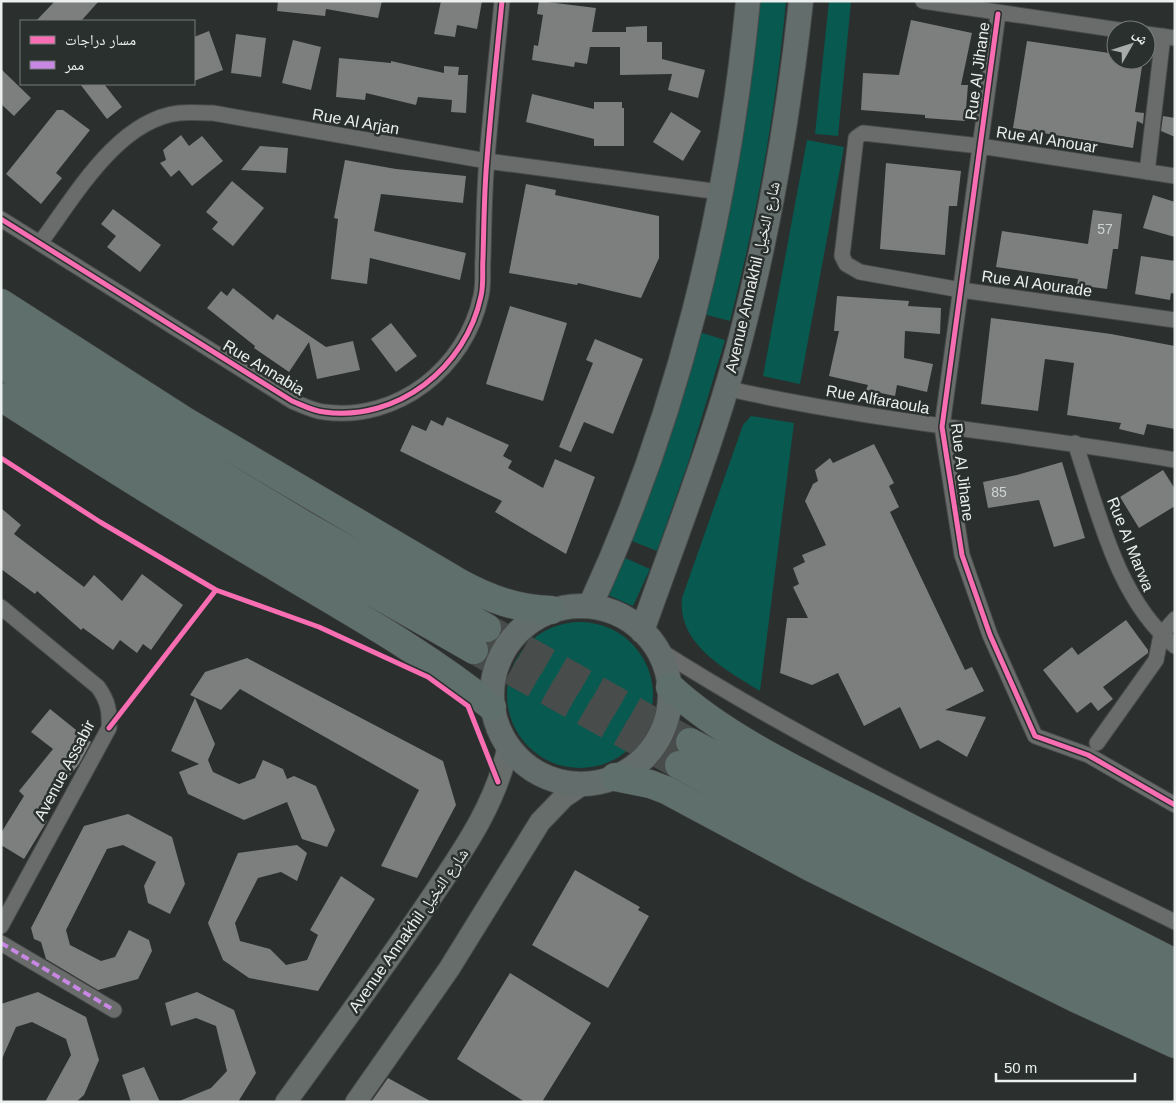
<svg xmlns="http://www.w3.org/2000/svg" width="1176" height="1103" font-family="Helvetica,'Noto Naskh Arabic',sans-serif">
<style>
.green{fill:#085a50}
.building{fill:#7c7f7e}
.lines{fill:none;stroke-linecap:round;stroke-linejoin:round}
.highway-tunnel{stroke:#484c4a;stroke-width:28;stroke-dasharray:28 14;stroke-linecap:butt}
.street-casing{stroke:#474a49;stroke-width:17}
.secondary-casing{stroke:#474a49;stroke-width:23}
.primary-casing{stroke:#474a49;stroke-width:26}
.highway-casing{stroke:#474a49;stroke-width:29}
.street{stroke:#696c6b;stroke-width:15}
.secondary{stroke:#666d6b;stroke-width:21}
.primary{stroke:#636d6c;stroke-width:24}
.highway{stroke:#5f6f6c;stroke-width:28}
.quiet{stroke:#c787e3;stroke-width:4;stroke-dasharray:8 4;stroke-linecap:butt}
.cycleway-casing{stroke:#2a302e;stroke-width:8}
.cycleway{stroke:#f96db3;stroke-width:5}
.labels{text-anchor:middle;stroke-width:5;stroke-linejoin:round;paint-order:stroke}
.number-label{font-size:14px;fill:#cfd3d2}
.street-label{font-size:16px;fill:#ebefee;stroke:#2a302e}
</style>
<rect width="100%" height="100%" fill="#2b2f2d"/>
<path class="green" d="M760 1H786C776 109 757 216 730 321L703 314C732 211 751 108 760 1Z
M829 1 851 2 838 136 815 134Z
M807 140 844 147 800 384 763 376Z
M699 332 725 340 688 463 657 551 632 541 667 445Z
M751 416 794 423 760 691C726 670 677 644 682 598L743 425Z
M625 558 650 569 633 606 608 595Z
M507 695a73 73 0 1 1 146 0a73 73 0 1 1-146 0Z"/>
<path class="building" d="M55 1H99L81 21H36Z
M278 1H382L378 18 326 9 325 16 277 11Z
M441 1H482L477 29 457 25 455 37 434 34Z
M539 1 596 8 592 32H626V27L647 26V42H662V59L705 70 698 98 668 90 672 74 620 75V47H590L587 64 575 62 574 67 532 60 534 45 538 46 543 15 537 14Z
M911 20 972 33 961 85H968L965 121 925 118V115L861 110 863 73 899 75Z
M209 31 223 70 194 81V37Z
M236 34 266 38 261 77 231 73Z
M293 40 321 47 311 90 282 83Z
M1027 41 1116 54V60H1143L1135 112 1144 113 1143 124 1137 121 1133 148 1013 128Z
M339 58 391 63V61L444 73V66L459 67 458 75H468L466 113 451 112 452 100 418 97 416 105 366 93 365 100 336 97Z
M1 69 31 98 14 116 1 104Z
M80 84H104L122 107 107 119Z
M532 94 594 109V102H622V108H624V146H594V139L526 122Z
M57 110H63L90 130 56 173 62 178 41 204 6 174Z
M671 112 701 131 683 161 653 142Z
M1163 116 1175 118V137L1161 131Z
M181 135 189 146 202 136 223 161 192 186 179 170 171 177 160 163 166 160 163 150Z
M260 146 288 148 286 173 241 170Z
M345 160 396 169 466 176 463 203 381 194 374 231 466 253 460 280 370 258 367 284 331 279 338 219 334 218Z
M886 163 961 171 957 206H949L945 255 880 249Z
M232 181 264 208 233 246 212 229 218 222 206 212Z
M526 184 556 190 555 195 659 216V258L641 298 578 283 577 285 509 273Z
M1153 195 1175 202V237L1143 228Z
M113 209 161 245 140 272 107 247 116 236 101 224Z
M1093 210 1122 214 1118 249H1113L1107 289 1077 285 1078 279 996 267 1002 231 1088 244Z
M1141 256 1175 261V294L1171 293 1170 300 1135 294Z
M233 288 273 320 277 314 326 347 353 341 360 370 317 379 309 342 289 372 254 348 255 346 207 308 221 291 227 296Z
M837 296 909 301 908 306 941 308 940 334 905 331 904 358 933 364 927 392 897 385 895 396 866 390 868 385 829 376 839 331H834Z
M510 306 567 323 543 401 486 384Z
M991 318 1111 334 1175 346V429L1147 424 1144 435 1119 429 1121 423 1067 415 1074 363 1045 359 1038 411 981 404Z
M391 323 417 356 396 372 371 339Z
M595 339 643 359 613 434 584 422 571 452 559 447 593 363 586 360Z
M447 417 509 445 503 456 512 461 508 468 543 488 555 459 595 477 566 554 495 512 502 501 400 451 412 425 426 431 431 420 443 426Z
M874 444 894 483 889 486 899 507 890 512 965 670 972 667 984 691 945 710 986 717 967 757 938 740 920 749 900 707 864 726 838 673 812 685 780 673 787 618H808L793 587 799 584 793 568 805 562 802 555 826 545 805 501 813 484 818 481 815 470 830 458 833 463Z
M1062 462 1085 538 1054 547 1039 500 988 508 983 482 1017 475Z
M1163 470 1175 489V506L1139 528 1120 497Z
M1 508 21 525 14 534 84 587 94 575 122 601 142 574 183 605 151 650 143 644 137 653 120 640 113 650 83 628 81 630 37 591 35 594 1 569Z
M1126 620 1148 650V653L1103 687 1113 699 1098 711 1091 702 1077 713 1043 670 1072 647 1078 655Z
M247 658 443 761 456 805 417 878 381 866 419 790 240 689 221 710 190 695 205 672Z
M195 698 215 744 208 760 213 772 239 784 255 778 263 760 283 769 287 779 294 776 316 786 335 830 327 847 302 839 287 802 244 820 188 794 179 772 199 764 171 751Z
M50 709 91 742 79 764 38 815 47 821 24 859 1 845V833L24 796 19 791 53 749 31 732Z
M128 814 172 837 185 884 170 914 148 903 144 886 156 862 123 845 107 849 66 930 70 945 101 961 115 957 129 930 149 940 152 951 138 979 98 990 46 959 41 942 34 939 31 928 84 826Z
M297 845 307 853 297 881 281 872 258 878 235 923 240 941 270 949 286 965 307 960 318 935 310 930 341 876 375 899 318 991 249 978 223 960 208 923 238 853Z
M575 870 640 907 638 910 649 916 608 988 532 945Z
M510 973 591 1023 542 1102H525L457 1059Z
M38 992 86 1017 99 1060 84 1095 76 1102H45L71 1055 66 1039 32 1022 16 1027 1 1061V1004Z
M197 992 234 1010 256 1073 238 1102H177L211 1088 227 1071 216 1026 196 1018 171 1026 165 1003Z
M144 1067 160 1102H131L122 1075Z
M388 1078 432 1102H371Z"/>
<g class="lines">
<path class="highway-tunnel" d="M487 628 690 742
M474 650 679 765"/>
<defs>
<path id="street" d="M923 1 1119 30
M998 14 942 427 962 555 990 635 1035 736 1088 755 1175 805
M1146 34 1175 38
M1147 172 1163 36
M1175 176 980 146 863 133 856 138 842 256 846 264 860 272 961 290 1175 320
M1 219 292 401C302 405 313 411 324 412 397 422 466 368 481 296 484 284 482 270 483 258 484 225 484 192 487 159 491 107 497 54 502 1
M40 243C74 198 117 120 179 113 190 112 202 113 213 113L487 161 720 192
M725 388C874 422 1025 434 1175 460
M1075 443C1098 510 1117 600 1175 646
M1 607 98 687C108 701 110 711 109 728L1 926
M656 648C821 753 999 836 1175 922
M1097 743 1156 660 1161 635 1175 619
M1 943 114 1010"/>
<path id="secondary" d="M286 1102C333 1037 380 973 425 907 459 856 495 808 508 747
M356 1102 449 969 540 822 564 797 583 784"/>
<path id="primary" d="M590 606C678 417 728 208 748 1
M492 695a89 89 0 1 1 178 0a89 89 0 1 1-178 0Z
M642 631C677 532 716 434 742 333 770 224 789 112 801 1"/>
<path id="highway" d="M1 303 185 421 460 583C490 599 517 609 551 610
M1 335 170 444 306 526 487 628
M1 364 157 465 294 547 474 650
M1 397C90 454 179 510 269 563 345 609 423 651 492 707
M670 687C726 739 808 776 877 811 976 862 1075 912 1175 963
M690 742 835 820 1175 988
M679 765 823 843 1175 1016
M615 777 650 784 666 790 810 867 1075 998 1175 1044"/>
</defs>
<use href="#street" class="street-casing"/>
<use href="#secondary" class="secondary-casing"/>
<use href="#primary" class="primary-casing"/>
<use href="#highway" class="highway-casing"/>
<use href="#street" class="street"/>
<use href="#secondary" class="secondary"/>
<use href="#primary" class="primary"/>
<use href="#highway" class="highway"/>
<path class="quiet" d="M1 943 114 1010"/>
<defs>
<path id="cycleway" d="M998 14 942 427 962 555 990 635 1035 736 1088 755 1175 805
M1 219 292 401C302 405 313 411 324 412 397 422 466 368 481 296 484 284 482 270 483 258 484 225 484 192 487 159 491 107 497 54 502 1
M1 458 100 522 216 590 319 627 428 677 468 706 498 782
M109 728 216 590"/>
</defs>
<use href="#cycleway" class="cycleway-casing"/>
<use href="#cycleway" class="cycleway"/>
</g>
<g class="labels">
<g class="number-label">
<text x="1105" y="234">57</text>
<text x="999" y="497">85</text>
</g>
<g class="street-label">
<text transform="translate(977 71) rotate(-82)" y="6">Rue Al Jihane</text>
<text transform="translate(356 121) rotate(10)" y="6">Rue Al Arjan</text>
<text transform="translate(1047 139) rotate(9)" y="6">Rue Al Anouar</text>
<text transform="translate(752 277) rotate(-77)" y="6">Avenue Annakhil شارع النخيل</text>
<text transform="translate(1037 283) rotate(8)" y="6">Rue Al Aourade</text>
<text transform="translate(264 367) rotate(31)" y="6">Rue Annabia</text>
<text transform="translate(878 399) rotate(10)" y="6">Rue Alfaraoula</text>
<text transform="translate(963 472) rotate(83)" y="6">Rue Al Jihane</text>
<text transform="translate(1131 544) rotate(68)" y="6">Rue Al Marwa</text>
<text transform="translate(64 770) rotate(-62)" y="6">Avenue Assabir</text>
<text transform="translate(408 930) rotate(-55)" y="6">Avenue Annakhil شارع النخيل</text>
</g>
</g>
<rect width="1176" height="1103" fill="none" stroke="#ebefee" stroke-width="5"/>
<rect x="20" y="20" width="175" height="65" fill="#2a302e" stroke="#777c7b"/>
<rect x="30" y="36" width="25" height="8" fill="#f96db3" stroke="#777c7b"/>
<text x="65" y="45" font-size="15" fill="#ebefee">مسار دراجات</text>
<rect x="30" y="61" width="25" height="8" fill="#c787e3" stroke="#777c7b"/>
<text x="65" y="70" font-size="15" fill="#ebefee">ممر</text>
<g transform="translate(1131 45) rotate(51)"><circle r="24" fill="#2a302e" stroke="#777c7b"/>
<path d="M0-4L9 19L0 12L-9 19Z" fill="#a8acaa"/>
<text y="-8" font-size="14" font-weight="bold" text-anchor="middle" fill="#ebefee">ش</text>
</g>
<path d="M996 1073v8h139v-8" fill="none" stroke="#ebefee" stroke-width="2.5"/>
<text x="1004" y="1073" font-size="15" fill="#ebefee" stroke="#2a302e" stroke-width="4" paint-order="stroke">50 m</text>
</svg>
